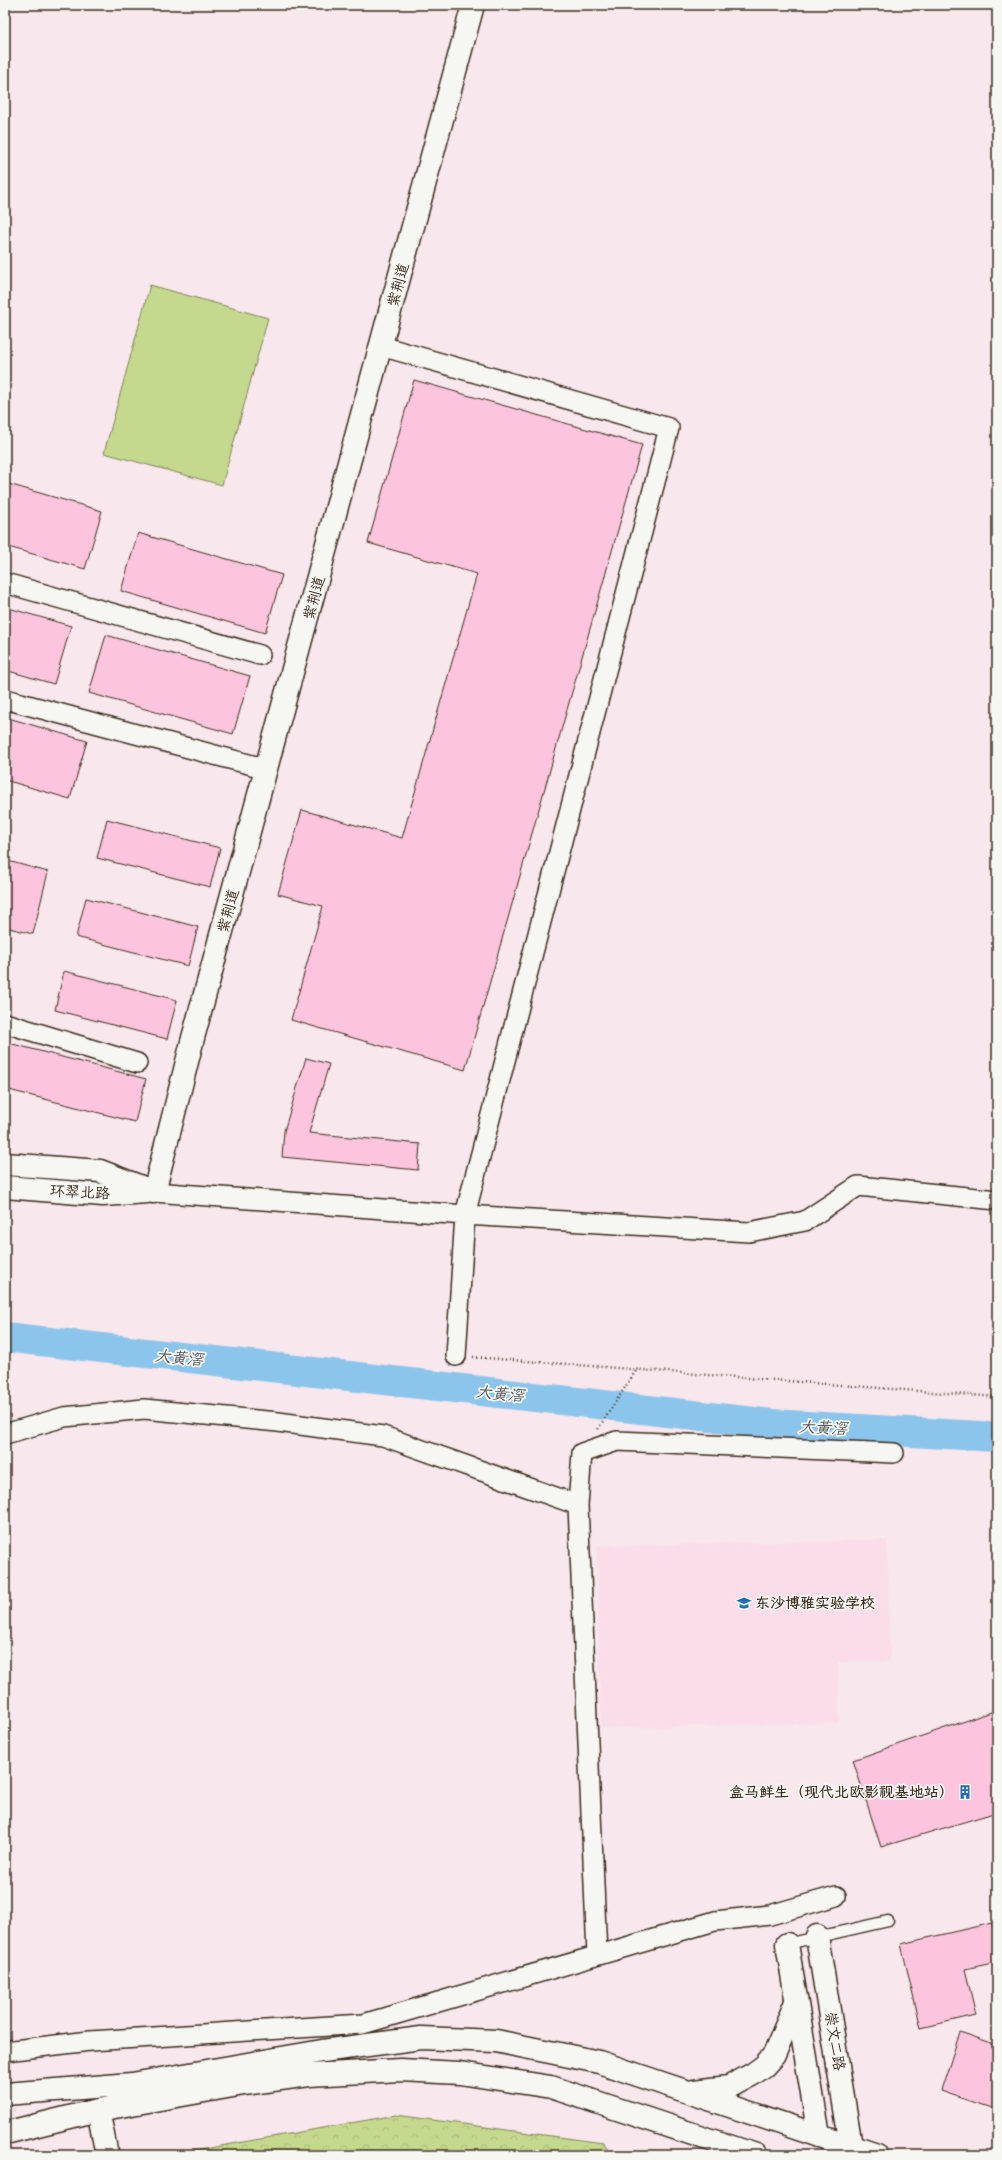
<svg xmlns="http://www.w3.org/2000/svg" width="1002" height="2160" font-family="'Architects Daughter','LXGW WenKai TC',sans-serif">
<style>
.built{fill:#fadde8}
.park{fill:url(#park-crowns);stroke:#808256}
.pitch{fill:#c5d98e;stroke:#808256}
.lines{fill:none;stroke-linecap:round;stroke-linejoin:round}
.river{stroke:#8cc5eb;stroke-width:30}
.building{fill:#fdc5dd;stroke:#3b2a1e}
.service-casing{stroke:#3b2a1e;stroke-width:13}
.minor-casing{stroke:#3b2a1e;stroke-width:22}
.tertiary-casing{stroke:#3b2a1e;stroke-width:25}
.secondary-casing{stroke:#3b2a1e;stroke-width:25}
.path{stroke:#3b2a1e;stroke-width:2.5;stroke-dasharray:1 3;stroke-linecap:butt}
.service{stroke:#f6f6f2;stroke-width:10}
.minor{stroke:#f6f6f2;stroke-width:19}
.tertiary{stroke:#f6f6f2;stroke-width:22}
.secondary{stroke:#f6f6f2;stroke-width:22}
.labels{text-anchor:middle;stroke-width:3.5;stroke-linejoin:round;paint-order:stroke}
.street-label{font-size:15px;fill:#3b2a1e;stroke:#f6f6f2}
.poi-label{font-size:15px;font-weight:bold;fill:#3b2a1e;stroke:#f6f6f2;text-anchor:start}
.water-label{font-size:16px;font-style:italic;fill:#53585c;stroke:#f6f6f2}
</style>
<defs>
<pattern id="park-crowns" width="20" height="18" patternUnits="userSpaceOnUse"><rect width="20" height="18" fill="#c5d98e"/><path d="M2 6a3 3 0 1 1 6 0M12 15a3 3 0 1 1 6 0" fill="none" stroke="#aaba7a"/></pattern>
</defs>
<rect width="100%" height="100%" fill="#f8e7ec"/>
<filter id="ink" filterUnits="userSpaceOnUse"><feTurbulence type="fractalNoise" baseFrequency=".025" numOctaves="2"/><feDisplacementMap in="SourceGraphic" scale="8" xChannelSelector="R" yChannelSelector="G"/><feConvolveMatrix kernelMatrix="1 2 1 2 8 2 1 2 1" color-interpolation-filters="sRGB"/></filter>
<g filter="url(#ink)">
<path class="built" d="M887 1540 890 1661 838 1662 839 1723 601 1728 597 1546Z"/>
<path class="park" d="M396 2115 603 2143 612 2155H170Z"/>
<path class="pitch" d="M150 285 268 318 222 485 104 453Z"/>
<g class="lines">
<path class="river" d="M5 1337 772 1424 997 1437"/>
</g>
<path class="building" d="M414 380 642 445 465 1070 291 1020 323 906 278 894 302 810 402 838 477 574 368 543Z
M5 483 102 511 85 569 5 546Z
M138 533 282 575 265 633 121 591Z
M5 607 71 626 54 684 5 670Z
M106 635 250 676 233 734 89 693Z
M5 717 87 741 70 799 5 780Z
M107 819 220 848 210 887 97 858Z
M8 861 48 872 33 934 5 927V872Z
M86 898 198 927 188 966 76 937Z
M64 971 177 1000 167 1039 55 1010Z
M5 1042 146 1079 135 1122 5 1089Z
M306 1058 329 1064 309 1133 420 1144 418 1170 282 1157 284 1131Z
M997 1710V1812L881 1847 853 1760Z
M992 1923 997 1944V1962L965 1969 976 2015 921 2028 901 1944Z
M960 2032 997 2045V2110L941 2091Z"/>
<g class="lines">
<defs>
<path id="service" d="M787 1944 888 1921"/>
<path id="minor" d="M381 346 669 428 465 1215 456 1356
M5 583 260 655
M5 699 267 769
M5 1023 137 1063
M154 1192 465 1215 749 1232 805 1221 858 1186 997 1200
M5 1434 64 1417 144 1409 278 1422 383 1436 578 1505
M597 1955 578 1505 582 1453 617 1441 894 1453
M5 2051 90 2041 363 2024 715 1921 770 1915 836 1896"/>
<path id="tertiary" d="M5 1164 100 1171 154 1192
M5 1187 103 1195 147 1192
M154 1192 193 1038 473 5
M817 1936 851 2146
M787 1944 819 2136
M98 2110 107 2155"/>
<path id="secondary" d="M694 2091 729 2087 753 2074 764 2066 774 2055 796 2002
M5 2094 132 2084 322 2051 421 2038 496 2041 599 2062 876 2155
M5 2133 98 2110 244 2084 309 2075 400 2070 460 2073 551 2087 756 2155"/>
</defs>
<use href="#service" class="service-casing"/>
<use href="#minor" class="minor-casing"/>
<use href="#tertiary" class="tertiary-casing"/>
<use href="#secondary" class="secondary-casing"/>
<path class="path" d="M473 1357 997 1397
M598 1429 637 1369"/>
<use href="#service" class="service"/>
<use href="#minor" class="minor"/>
<use href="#tertiary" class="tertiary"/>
<use href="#secondary" class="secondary"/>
</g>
</g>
<defs>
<symbol id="school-bare" viewBox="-9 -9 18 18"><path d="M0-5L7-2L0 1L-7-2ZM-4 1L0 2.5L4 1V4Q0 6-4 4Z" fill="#1f6fb2" stroke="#f6f6f2" stroke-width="2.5" paint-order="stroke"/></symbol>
<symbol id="building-bare" viewBox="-9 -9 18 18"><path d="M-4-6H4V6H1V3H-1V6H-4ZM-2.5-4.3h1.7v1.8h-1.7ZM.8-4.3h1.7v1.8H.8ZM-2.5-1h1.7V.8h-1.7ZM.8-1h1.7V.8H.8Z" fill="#1f6fb2" stroke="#f6f6f2" stroke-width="2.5" paint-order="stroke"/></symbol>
</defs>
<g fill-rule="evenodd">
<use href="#school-bare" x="734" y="1593" width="20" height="20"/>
<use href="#building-bare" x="955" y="1782" width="20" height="20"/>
</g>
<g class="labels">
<g class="street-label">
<text transform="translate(398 285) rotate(-75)" y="5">紫荆道</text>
<text transform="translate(314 598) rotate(-75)" y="5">紫荆道</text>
<text transform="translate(228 911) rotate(-75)" y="5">紫荆道</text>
<text transform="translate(80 1192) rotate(3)" y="5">环翠北路</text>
<text transform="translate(835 2041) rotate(81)" y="5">崇文二路</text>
</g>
<g class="poi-label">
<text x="755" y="1608">东沙博雅实验学校</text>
<text x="954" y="1797" text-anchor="end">盒马鲜生（现代北欧影视基地站）</text>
</g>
<g class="water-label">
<text transform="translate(179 1357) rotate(6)" y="6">大黄滘</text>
<text transform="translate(500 1393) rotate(6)" y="6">大黄滘</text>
<text transform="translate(823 1427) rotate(3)" y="6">大黄滘</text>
</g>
</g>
<rect width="1002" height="2160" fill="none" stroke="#f6f6f2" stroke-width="20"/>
<rect x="10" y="10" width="982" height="2140" fill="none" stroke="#3b2a1e" stroke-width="1.5" filter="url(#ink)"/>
</svg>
